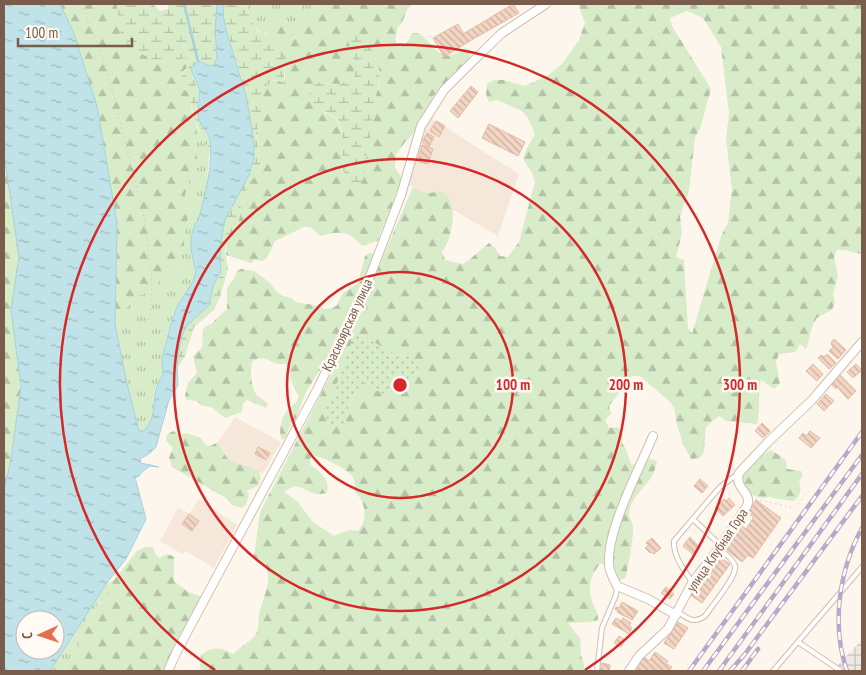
<svg xmlns="http://www.w3.org/2000/svg" width="866" height="675" font-family="'PT Sans Narrow',sans-serif">
<style>
.residential{fill:#f5e8da}
.industrial{fill:url(#industrial-grid)}
.grass{fill:url(#grass-tufts)}
.forest{fill:url(#forest-firs);fill-rule:evenodd}
.wetland{fill:url(#wetland-marsh)}
.garden{fill:url(#garden-dots)}
.water{fill:url(#water-ripples);stroke:#a5d3da;fill-rule:evenodd}
.lines{fill:none;stroke-linecap:round;stroke-linejoin:round}
.stream{stroke:#a5d3da;stroke-width:2.5}
.building{fill:url(#building-back-hatch);stroke:#e6bba3}
.lane-casing{stroke:#d1beb0;stroke-width:6}
.street-casing{stroke:#d1beb0;stroke-width:10}
.path{stroke:#d9b8a5;stroke-width:1;stroke-dasharray:1 4;stroke-linecap:butt}
.lane{stroke:#fff;stroke-width:4}
.street{stroke:#fff;stroke-width:8}
.rail-casing{stroke:#b9a8c9;stroke-width:4.5}
.rail{stroke:#fffaf3;stroke-width:2.5;stroke-dasharray:8;stroke-linecap:butt}
.ring{fill:none;stroke:#d62828;stroke-width:2.5}
.labels{text-anchor:middle;stroke-width:5;stroke-linejoin:round;paint-order:stroke}
.street-label{font-size:14px;fill:#7a5c4d;stroke:#fffaf3}
.centre{fill:#d62828;stroke:#fffaf3;stroke-width:2.5}
.ring-label{font-size:15px;text-anchor:middle;font-weight:bold;fill:#d62828;stroke:#fffaf3;stroke-width:5;stroke-linejoin:round;paint-order:stroke}
</style>
<defs>
<pattern id="industrial-grid" width="8" height="8" patternUnits="userSpaceOnUse" patternTransform="scale(1.25)"><rect width="8" height="8" fill="#efe9e4"/><path d="M0 4h8M4 0v8" fill="none" stroke="#c7c0bb"/></pattern>
<pattern id="grass-tufts" width="24" height="20" patternUnits="userSpaceOnUse" patternTransform="scale(1.25)"><rect width="24" height="20" fill="#d8ecc9"/><path d="M3 7l-1-3M5 7V3M7 7l1-3M15 17l-1-3M17 17v-4M19 17l1-3" fill="none" stroke="#b4c2a5"/></pattern>
<pattern id="forest-firs" width="22" height="20" patternUnits="userSpaceOnUse" patternTransform="scale(1.25)"><rect width="22" height="20" fill="#d8ecc9"/><path d="M5 1l3.5 6h-7zM16 11l3.5 6h-7z" fill="#b4c2a5"/></pattern>
<pattern id="wetland-marsh" width="20" height="14" patternUnits="userSpaceOnUse" patternTransform="scale(1.25)"><rect width="20" height="14" fill="#d8ecc9"/><path d="M1 5h8M5 5V1M11 12h8M15 12V8" fill="none" stroke="#b4c2a5"/></pattern>
<pattern id="garden-dots" width="8" height="8" patternUnits="userSpaceOnUse" patternTransform="scale(1.25)"><rect width="8" height="8" fill="#d8ecc9"/><path d="M2 2h.1M6 6h.1" fill="none" stroke="#b4c2a5" stroke-width="1.8" stroke-linecap="round"/></pattern>
<pattern id="water-ripples" width="26" height="14" patternUnits="userSpaceOnUse" patternTransform="scale(1.25)"><rect width="26" height="14" fill="#bfe3e8"/><path d="M2 4q2-2 4 0t4 0M15 11q2-2 4 0t4 0" fill="none" stroke="#a0bbbe"/></pattern>
<pattern id="building-back-hatch" width="6" height="6" patternUnits="userSpaceOnUse" patternTransform="scale(1.25)"><rect width="6" height="6" fill="#f3d5c3"/><path d="M-1 5l2 2M0 0l6 6M5-1l2 2" fill="none" stroke="#cab0a1"/></pattern>
</defs>
<rect width="100%" height="100%" fill="#fdf6ec"/>
<path class="residential" d="M431 118 519 174 498 236 407 183 418 144Z
M235 417 281 442 263 474 254 468 233 464 222 451 218 442Z
M199 499 237 525 214 568 185 551 182 554 160 541 178 508 189 514Z"/>
<path class="industrial" d="M862 640V671H832Z"/>
<path class="grass" d="M247 4H318C316 21 304 29 291 40L285 29 265 32 267 36C254 29 249 19 247 4Z
M197 128 210 150 206 190 198 221C193 227 191 243 192 250 193 258 197 265 196 273 194 286 175 307 170 324 167 335 163 349 162 361 162 365 164 369 164 372 163 378 157 382 155 389 151 406 159 416 144 432H139L127 384 115 324C120 317 128 303 134 298 145 290 151 297 159 281L174 276 179 270 181 261 180 253 184 246 185 227 191 210 189 202 185 195 190 178 197 162Z
M114 580 104 602 100 603 94 610 92 618 87 625 84 634 64 671H50L106 584Z"/>
<path class="forest" d="M60 4H117V7L132 49 160 63H168L185 58 188 66 183 72 184 89 190 94 192 112 197 128V162L190 178 185 195 189 202 191 210 185 227 184 246 180 253 181 261 179 270 174 276 159 281C151 297 145 290 134 298 128 303 120 317 115 324L117 223 97 106 73 31Z
M318 4H412L407 10 402 23 398 27 395 39 398 46 406 45 412 33C432 30 433 72 466 48L470 50 469 59 466 64 459 70 455 72 447 84 433 96 429 109 414 133 405 142 396 155 395 168C406 181 400 183 395 196 393 201 394 207 392 211 388 220 379 230 379 240L363 246C358 244 358 241 354 238 345 230 330 233 321 236L310 227H304L275 241 267 258 263 261 255 260 251 263 226 255 227 244 239 220 241 206 246 196 247 187 261 167 256 133 263 110 261 95 264 88 270 82 285 79C284 72 285 64 283 58 279 45 262 39 266 23L270 21 282 25 292 40C304 29 316 21 318 4ZM364 37C371 49 381 65 380 80 379 89 374 98 373 107 371 122 371 135 367 150L342 133C338 121 336 116 324 113L320 82 337 85 354 78 356 69 351 56Z
M580 4H862V254C853 253 846 249 837 250L834 257 838 276 833 294 835 302 832 310C827 313 821 315 817 318 810 326 810 340 806 349L800 344 795 352 779 354 776 362 780 383 774 389 761 380C757 395 761 409 757 424L726 421 719 416 706 427 704 451 700 458 691 459 683 444 677 425 674 407 668 400 640 376H632L609 406 611 414 605 420 609 428 618 427 623 434 622 443C628 450 627 457 632 465L649 459 657 461C653 485 637 488 630 508 627 516 632 520 633 527 634 533 628 571 625 578L618 581 608 567 601 563C591 573 587 588 592 601 595 609 598 611 598 620L590 622 568 623 580 638 581 655 584 664V671H201L200 666 201 655C213 646 221 647 233 654 239 648 252 640 256 634 259 629 258 621 259 615 263 595 280 568 254 557L260 512 335 367 413 187C417 189 423 192 428 193 434 193 437 190 443 193 460 203 452 239 442 252L445 260 462 264 469 260 489 243 495 248 500 256 508 257 519 242 535 182 532 173 523 159 526 150 535 134 528 118 522 111 497 100 489 102 486 94 487 84 494 80H504L525 86 547 76 562 64 579 40 585 23 579 7ZM687 11 703 18 721 47 729 113 726 139 732 190 728 223 721 236 692 334 688 328 684 260 676 257 682 233 680 216 689 191 695 137 700 129 711 89 672 26 670 18ZM364 336 395 355 412 356V376L408 384 377 391 371 385 362 382 349 406 344 423 325 410 335 395 336 386 351 344ZM311 455C321 456 346 468 352 476 356 481 355 487 355 492 366 502 368 520 358 531L349 530 334 536 313 522 297 501 284 492 294 486C309 488 310 497 327 493 330 477 321 474 310 464Z
M4 153 19 257 11 310 21 388 11 459 4 491Z
M369 253 374 254V258L365 284 329 356 306 392 296 418 289 428 286 437 282 440C278 431 281 420 286 412 291 405 297 405 299 395 291 386 291 375 286 364 283 364 280 364 277 364 268 361 261 354 252 362 250 371 251 386 256 394 259 398 265 400 268 404L266 408 247 400 243 403 242 412 225 418 211 407 203 406 196 401 187 400 185 396 188 383 197 373 193 356 202 347 203 330 205 326 211 324 227 309V288L234 279 237 271 241 269 254 271 269 282 278 293 283 296 291 298 296 302 319 306 324 309 333 308 337 305 343 293 358 283 365 256Z
M174 431 181 435 186 433 201 438 206 445 210 446 218 442C230 470 238 460 259 471L261 477 258 486 246 491 249 493 246 505 242 508 232 505 225 497 217 493 172 467 169 458 173 448 166 441C166 435 168 433 174 431Z
M771 450 786 460 787 469 801 471 803 474 799 482C802 490 800 497 793 501L769 497 761 498 749 494C746 490 742 484 742 479 742 469 763 453 771 450Z
M145 547H153L156 555 160 558C165 554 168 553 174 557V581L188 592 200 596 201 601 187 623 183 635 163 671H64L84 634 87 625 92 618 96 606 104 602 114 580 137 551Z"/>
<path class="wetland" d="M117 4H153L160 11 168 9V4H217L215 31 217 57 214 66H210L198 61 191 68 192 76 198 88 199 120 202 127 209 138 210 150C198 132 192 116 190 94 179 85 179 77 188 66L185 58 168 63H160L132 49 121 34Z
M224 4H247L248 12 257 30 267 36 277 47 284 59V83L274 80 264 88 261 95 263 110 256 133 261 167 247 187 246 196 241 206 239 220 227 244 225 250 228 269 220 297 214 310 194 327 185 356 177 369 180 337 187 326 209 305 213 286 220 276V246L225 220 249 175 254 158V142L241 76 226 30 223 14Z
M356 32 364 37 373 51 379 70 380 80 373 106 371 134 367 150 364 177 359 187 350 186C348 180 344 174 343 168 341 153 346 135 338 121 330 108 304 114 311 86L320 82 337 85 354 78C356 65 350 52 348 39Z"/>
<path class="garden" d="M356 336H364L395 355 412 356 418 362 419 371 412 376 408 384 384 395 370 385 362 382 349 406 344 423 338 427 329 428 325 410 335 395 336 386 351 344Z"/>
<path class="water" d="M4 4H60L73 31 97 106 117 223 115 324 127 384 139 431H144C161 413 148 393 163 375L162 358 171 323 178 305 192 283 196 273 191 249V237L195 224 198 221C204 199 215 159 209 137 207 131 201 127 199 120 197 110 200 98 199 89 197 82 192 76 191 68L198 61 210 66 214 65 217 57 215 31 217 4H224L223 14 226 30 246 95 254 142V158L249 175 225 220 220 246 221 272 213 286 209 305 187 326 181 337 177 365 178 385 169 400 156 447 150 453 140 459 141 463 159 467 150 466 143 471 138 477H135L146 519 126 559 106 584 50 671H4V491L11 459 21 387 11 310 19 257 4 153ZM25 620H55V650H25Z"/>
<g class="lines">
<path class="stream" d="M184 4 198 61"/>
</g>
<path class="building" d="M513 4 519 13 468 42 463 34Z
M458 24 468 42 444 57 433 38Z
M471 86 478 92 458 118 450 111Z
M436 121 445 126 439 137 430 131Z
M489 124 525 142 518 156 482 138Z
M427 133 434 137 429 147 422 142Z
M422 145 433 149 428 164 419 162V160L418 159Z
M834 339 846 350 838 359 829 351 833 347 831 343Z
M827 354 836 363 829 369 818 358 821 355 824 357Z
M813 364 823 374 817 381 806 371Z
M856 364 862 370 853 378 847 372Z
M840 375 856 391 848 399 837 387 836 389 831 384Z
M826 394 834 401 824 411 817 404Z
M762 423 770 431 763 438 755 431Z
M810 431 820 438 811 448 799 438 803 433 806 436Z
M258 447 270 453 266 460 255 454Z
M700 479 708 486 702 493 694 486Z
M729 498 735 505 723 516 715 508 724 499 726 501Z
M756 500 781 518 753 558 748 555 742 562 723 547 739 524 746 529 754 517 747 513Z
M189 514 199 521 192 531 182 524Z
M690 537 700 548 694 555 683 546Z
M652 538 661 548 654 554 651 552 650 553 645 548 649 545 646 543Z
M716 555 730 564 702 603 689 594Z
M666 587 674 594 670 599 661 593Z
M622 602 638 611 632 620 617 612 618 610 615 609 616 607 619 608Z
M616 618 621 621 623 618 631 623 629 626 632 628 629 634 612 624Z
M678 622 688 628 674 649 664 643Z
M619 636 625 640 621 647 614 643Z
M655 652 668 661 666 664 672 667 669 671H634L644 657 649 661Z
M602 663 610 665 609 671H600Z"/>
<g class="lines">
<defs>
<path id="lane" d="M694 520 720 545
M692 582C684 569 673 557 674 541L720 487 739 473
M678 612C688 619 694 624 705 616 711 607 738 575 735 566 733 558 724 553 719 549
M798 642 841 671
M597 671 602 628 616 595 617 587
M773 671 862 567"/>
<path id="street" d="M653 436C639 470 607 529 609 564 609 572 614 579 617 586L648 599 676 615
M168 671 177 651 317 390 352 318 364 292 401 195 421 126 444 90 472 62 502 33 546 4
M629 671 639 656 668 629 692 583 718 549 747 506C753 493 734 489 739 473L768 442 812 400 862 342"/>
</defs>
<use href="#lane" class="lane-casing"/>
<use href="#street" class="street-casing"/>
<path class="path" d="M82 4 106 67 144 217 152 280 151 310 148 322
M756 499 794 508 811 489"/>
<use href="#lane" class="lane"/>
<use href="#street" class="street"/>
<defs>
<path id="rail" d="M689 671 862 432
M703 671 862 455
M719 671 862 474
M730 671 745 654 862 496
M742 671 758 649
M847 671C831 625 839 570 862 528"/>
</defs>
<use href="#rail" class="rail-casing"/>
<use href="#rail" class="rail"/>
</g>
<g class="ring">
<circle cx="400" cy="385" r="113"/>
<circle cx="400" cy="385" r="226"/>
<path d="M215 670A340 340 0 1 1 585 670"/>
</g>
<g class="labels">
<g class="street-label">
<text transform="translate(347 325) rotate(-65)" y="5">Красноярская улица</text>
<text transform="translate(717 550) rotate(-56)" y="5">улица Клубная Гора</text>
</g>
</g>
<circle cx="400" cy="385" r="8" class="centre"/>
<g class="ring-label">
<text x="513" y="390">100 m</text>
<text x="626" y="390">200 m</text>
<text x="740" y="390">300 m</text>
</g>
<rect width="866" height="675" fill="none" stroke="#7a5c4d" stroke-width="10"/>
<g transform="translate(40 635) rotate(267)"><circle r="24" fill="#fffaf3" stroke="#cabbb1"/>
<path d="M0-4L9 19L0 12L-9 19Z" fill="#e76f51"/>
<text y="-8" font-size="14" font-weight="bold" text-anchor="middle" fill="#7a5c4d">С</text>
</g>
<path d="M18 38v8h114v-8" fill="none" stroke="#7a5c4d" stroke-width="2.5"/>
<text x="25" y="38" font-size="15" fill="#7a5c4d" stroke="#fffaf3" stroke-width="4" paint-order="stroke">100 m</text>
</svg>
